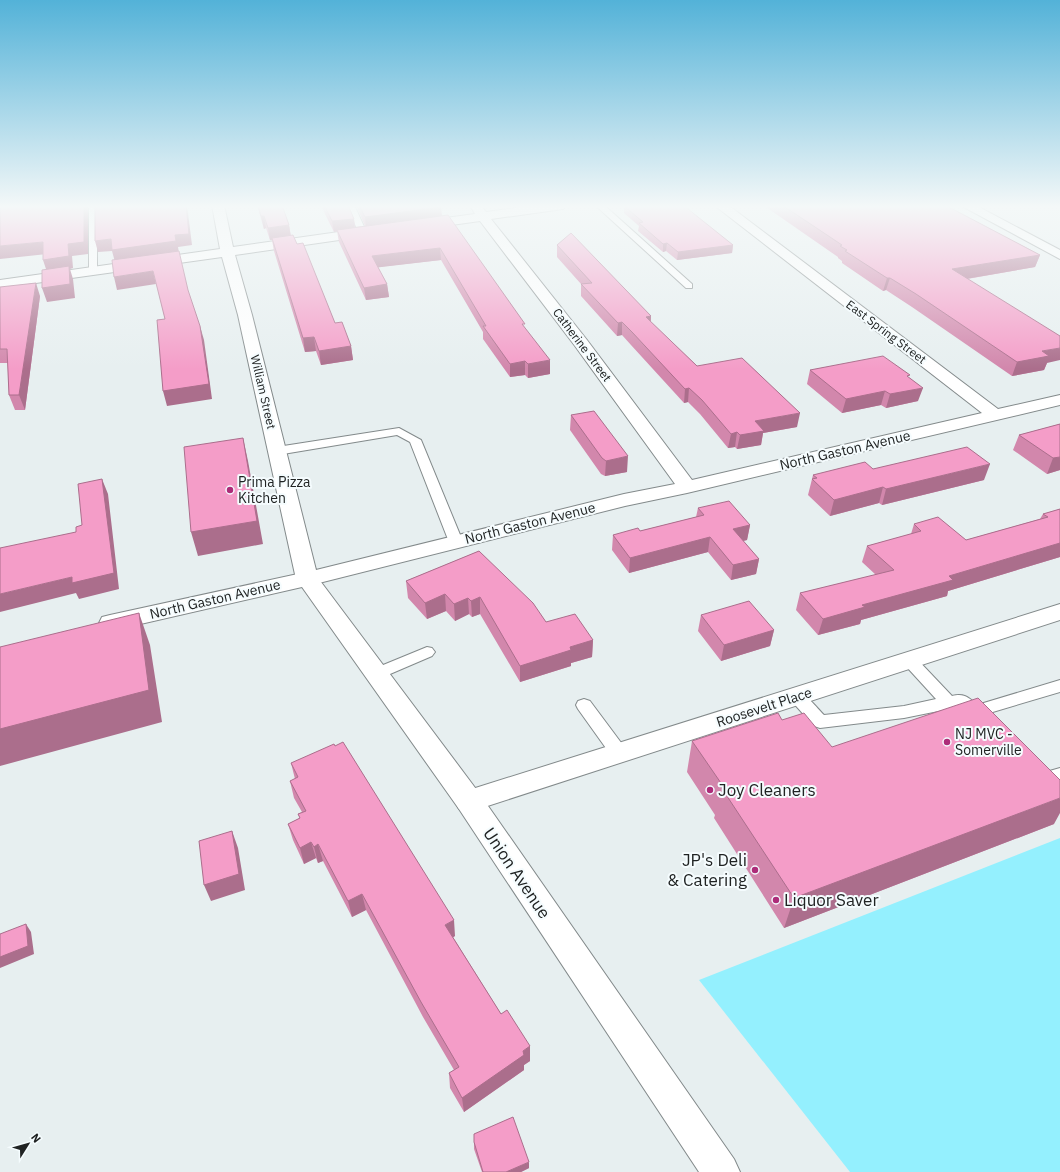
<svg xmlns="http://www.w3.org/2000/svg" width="1060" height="1172" font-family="'IBM Plex Sans',sans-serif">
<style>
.green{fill:#94f0fe}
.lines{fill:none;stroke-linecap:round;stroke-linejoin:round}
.lane-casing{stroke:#838a8b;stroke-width:2}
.street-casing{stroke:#838a8b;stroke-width:2}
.secondary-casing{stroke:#838a8b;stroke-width:2}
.lane{fill:#fff;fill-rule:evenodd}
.street{fill:#fff;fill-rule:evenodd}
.secondary{fill:#fff;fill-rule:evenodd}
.wall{fill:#d287ac}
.shaded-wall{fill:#ab6e8c}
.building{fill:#f49dc8;stroke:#ab6e8c}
.poi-dot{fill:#ad2c79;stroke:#f5fcfe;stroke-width:1.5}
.labels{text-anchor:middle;stroke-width:4;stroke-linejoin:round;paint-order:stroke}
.far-street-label{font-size:12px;fill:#202323;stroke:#f5fcfe}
.street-label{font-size:14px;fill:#202323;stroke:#f5fcfe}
.poi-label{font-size:14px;fill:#202323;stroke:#f5fcfe;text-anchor:start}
.near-poi-label{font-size:17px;fill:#202323;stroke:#f5fcfe;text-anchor:start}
.near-street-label{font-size:17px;fill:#202323;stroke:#f5fcfe}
</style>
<rect width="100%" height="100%" fill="#e7eff0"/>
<path class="green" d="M1060 838V1172H850L699 980Z"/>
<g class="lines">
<defs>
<path id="lane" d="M89 205H97V270L93 273 89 270Z
M346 205H354L367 233 366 235 359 233Z
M595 205H604L692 284V288H686Z
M399 428 421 440 463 542 461 545H451L449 542 410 442 397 435 277 455 271 451 277 447Z
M427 647 432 648 435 652 432 656 376 680 371 678 368 674 371 670Z
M909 655 914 656 952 696C964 693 968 697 977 705L1060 680V692L986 714 985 719C973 723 966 714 958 707L904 718 820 728 814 726 788 697 790 693C804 689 815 706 824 715L904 706 936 699 904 664 901 660 904 656Z
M584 699 590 701 625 748 627 753 625 758 619 760 613 758 578 709 576 705 578 701Z
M1060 768V782C1047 786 1038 790 1030 776L1033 771 1039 769 1046 772Z"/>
<path id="street" d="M212 205H224L233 247 367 228 373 232 367 236 235 255 252 315 316 570 624 494 675 484 575 346 480 221 423 229 417 225 423 221 475 214 470 205H480L486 212 537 205H569L563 209 491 219 587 340 692 480 982 413 714 205H728L998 409 1060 395V405L687 493 625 506 307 586 299 584 296 579 238 315 222 257 0 288V280L220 249Z
M960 205H975L1060 250V259Z
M1060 604V620L469 812 459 809 455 801 459 793 469 790Z"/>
<path id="secondary" d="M307 572 315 574 479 793 734 1159 740 1172H699L459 809 302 587 110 631 102 629 99 623 102 617 110 615Z"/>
</defs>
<use href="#lane" class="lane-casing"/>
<use href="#street" class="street-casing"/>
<use href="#secondary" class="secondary-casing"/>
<use href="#lane" class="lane"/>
<use href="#street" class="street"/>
<use href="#secondary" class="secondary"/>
</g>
<path class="wall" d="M257 205H282L289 225 291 236 297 244 335 323 351 346 353 360 321 365 316 351 305 352 274 251 272 240H270L266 228 264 229Z
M322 205H348L354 219 355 227 365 226 356 205H440L442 215 525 328 550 374 528 378 525 375 510 377 483 339V332L441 260 378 267 387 284 389 297 366 300 339 242 337 231 334 232 324 212Z
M763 205H945L1040 255 1035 267 967 279 1047 363 1044 370 1012 376 912 307 886 290 883 291 842 263V261L838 258V257Z
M624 206 733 245 732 253 677 260 666 251 663 252 638 231 639 226 624 213Z
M557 245 651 316V322L697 366 797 427 763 433 761 445 737 449 735 447 728 448 700 414 688 402 684 403 631 345 622 335 617 336 581 296V284L557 257Z
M0 287 40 296 25 410H15L9 395 8 363H0Z
M810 370 909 378 918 401 886 408 881 405 842 413 807 384Z
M571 415 627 472 605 476 601 474 570 430Z
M1060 424V470L1047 474 1013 450 1019 435Z
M873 469 984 480 882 505 879 503 830 516 808 495 813 475Z
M698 508 750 525 747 540 743 541 759 559 756 574 731 580 708 552 629 573 612 550 613 535 640 531 696 517Z
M1060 509V557L948 591 947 596 861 620 860 624 818 635 796 610 800 593 876 575 862 562 867 546 911 534 914 524 966 540 1040 519 1043 514Z
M479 551 546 622 593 640 592 657 571 663V666L520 682 480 614 472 617 469 614 455 621 446 611 427 619 408 598 406 581Z
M701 615 774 630 770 646 721 661 698 631Z
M782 720 832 747 1054 824 784 928 714 818 715 815 687 772 692 741Z
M291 763 455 936 453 937 501 1014 530 1046V1061L524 1065V1070L464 1112 450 1088 449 1073 454 1070 423 1017 366 910 352 917 323 861 318 863 316 858 304 864 293 840 288 824 300 818 298 814 302 812 294 798 290 781 295 779Z
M474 1142 529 1168 521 1172H482L474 1149Z"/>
<path class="shaded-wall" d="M84 205H88V254L72 256 73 268 70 269 73 279 75 298 47 302 42 288 47 272 43 260Z
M186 205H187L192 245 178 247 179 253 115 262 112 251 98 252 95 241 111 239 175 235Z
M441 207 442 217 366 227 365 217Z
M261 216H264L266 228 264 229Z
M354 219 355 229 334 232 332 221Z
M289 225 291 238 270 240 268 228Z
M43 242 47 254 0 259V246Z
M667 243 666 251 663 252V244Z
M733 245 732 253 677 260 678 252Z
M440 248 441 260 373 268 372 256Z
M1040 255 1035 267 948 282 952 269Z
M153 271 156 284 117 290 114 277Z
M887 278H890L886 290 883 291Z
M36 283 40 296 25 410 19 395Z
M387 284 389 297 366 300 364 288Z
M651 316 650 329 646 317Z
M622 322V335L617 336 618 323Z
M200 326 204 340 212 399 167 406 163 391Z
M314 337 316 351 305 352 303 338Z
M351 346 353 360 321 365 319 351Z
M1060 348V360L1047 363 1044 370 1012 376 1017 362 1042 351Z
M550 360V374L528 378V364Z
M525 361V375L510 377V364Z
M689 388 688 402 684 403 685 389Z
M923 388 918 401 886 408 890 394Z
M885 391 881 405 842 413 846 399Z
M800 413 797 427 763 433 761 445 737 449 740 435 755 421Z
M737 432 735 447 728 448 731 434Z
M243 438 248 461 263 544 198 556 191 532Z
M628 456 627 472 605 476 606 461Z
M1060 457V470L1047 474 1053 458Z
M990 464 984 480 882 505 886 489Z
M102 479 108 494 119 589 79 599 76 593 0 612V594L72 577Z
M883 487 879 503 830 516 834 500Z
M750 525 747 540 730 544 733 529Z
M710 537 708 552 629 573 630 558Z
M1060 543V557L948 591 947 596 861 620 860 624 818 635 823 619 862 605 949 576Z
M759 559 756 574 731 580 733 565Z
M445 594 446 611 427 619 425 603Z
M480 597V614L472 617 471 601Z
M468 598 469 614 455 621 454 604Z
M139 613 150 645 162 722 0 766V729Z
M774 630 770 646 721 661 724 645Z
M593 640 592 657 571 663V666L520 682V666L570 647Z
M1060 798V813L1054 824 784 928 794 898Z
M232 831 238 848 245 890 211 901 204 885Z
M311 842 316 858 304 864 300 848Z
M318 844 323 861 318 863 314 847Z
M362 894 366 910 352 917 348 901Z
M454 920 455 936 447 941 445 925Z
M26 924 31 932 34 954 0 968V957Z
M530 1046V1061L524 1065V1070L464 1112 462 1098Z
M529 1162V1168L521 1172H506Z"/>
<path class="building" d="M0 205H84V242L68 244 69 256 43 260V242L0 246Z
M95 205H186L189 234 175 235 176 241 112 250 111 239 95 241Z
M258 205H282L289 225 268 228 264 216H261Z
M324 205H348L354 219 332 221Z
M359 205H440L441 207 365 217Z
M627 205H683L733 245 678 252 667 243 663 244 639 223 643 222 624 206Z
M782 205H945L1040 255 952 269 1060 336V348L1042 351 1049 356 1017 362 916 294 890 278H887L845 251 847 250 840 246 842 245Z
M448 215 525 324H522L550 360 528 364 525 361 510 364 483 326H486L440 248 372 256 387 284 364 288 337 230Z
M571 233 651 316 646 317 697 366 742 358 800 413 755 421 764 431 740 435 737 432 731 434 702 400 689 388 685 389 632 332 622 322 618 323 581 284 592 283 557 245Z
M293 235 297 244 303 243 335 323 342 322 351 346 319 351 314 337 303 338 272 238Z
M179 251 188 290 200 326 209 384 163 391 157 320 165 319 153 271 114 277 112 260Z
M69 266 70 284 42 288V270Z
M36 283 19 395H9L7 349H0V287Z
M883 356 910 375 907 376 923 388 890 394 885 391 846 399 810 370Z
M594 411 628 456 606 461 602 458 571 415Z
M1060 424V457L1053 458 1019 435Z
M243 438 257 521 191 532 184 447Z
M967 447 990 464 886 489 883 487 834 500 812 479 817 478 813 475 865 462 873 469Z
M102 479 114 573 72 583V577L0 594V548L76 532V527L82 525 78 484Z
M729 501 750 525 733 529 759 559 733 565 710 537 630 558 613 535 638 528 640 531 704 515 698 508Z
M1060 509V543L949 576 953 580 862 605 865 607 823 619 800 593 894 570 867 546 921 531 914 524 938 517 966 540 1048 517 1043 514Z
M479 551 533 603 546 622 575 614 593 640 570 647 571 650 520 666 480 597 471 601 468 598 454 604 445 594 425 603 406 581Z
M749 601 774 630 724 645 701 615Z
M139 613 149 690 0 729V647Z
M978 698 1060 780V798L794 898 721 787 723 786 692 741 778 713 782 720 804 713 832 747Z
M343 742 454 920 445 925 501 1014 507 1010 530 1046 523 1051 524 1055 462 1098 449 1073 459 1067 421 1002 362 894 348 901 318 844 314 847 311 842 300 848 288 824 300 818 298 814 306 811 290 781 298 777 291 763 334 744 335 746Z
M232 831 239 874 204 885 199 841Z
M26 924 28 946 0 957V934Z
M513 1117 529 1162 506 1172H483L474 1142V1134Z"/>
<linearGradient id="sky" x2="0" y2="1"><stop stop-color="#53b2d8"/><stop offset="0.56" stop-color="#f4f8f8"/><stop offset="1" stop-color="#f4f8f8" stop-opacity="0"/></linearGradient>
<rect width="1060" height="369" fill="url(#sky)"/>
<g class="poi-dot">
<circle cx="230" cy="490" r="4"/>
<circle cx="947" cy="742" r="4"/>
<circle cx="710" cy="790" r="4"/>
<circle cx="755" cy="870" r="4"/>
<circle cx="776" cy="900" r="4"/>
</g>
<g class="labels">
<g class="far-street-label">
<text transform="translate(886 332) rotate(37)" y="4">East Spring Street</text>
<text transform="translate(582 345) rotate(53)" y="4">Catherine Street</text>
<text transform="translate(263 392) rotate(77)" y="4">William Street</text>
</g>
<g class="street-label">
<text transform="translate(845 450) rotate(-13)" y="5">North Gaston Avenue</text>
<text transform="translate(530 523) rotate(-14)" y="5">North Gaston Avenue</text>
<text transform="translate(215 599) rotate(-13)" y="5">North Gaston Avenue</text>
<text transform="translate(764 707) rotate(-18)" y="5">Roosevelt Place</text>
</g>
<g class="poi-label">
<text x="238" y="487">Prima Pizza<tspan x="238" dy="16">Kitchen</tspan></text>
<text x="955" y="739">NJ MVC -<tspan x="955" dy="16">Somerville</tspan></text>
</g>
<g class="near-poi-label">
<text x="718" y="796">Joy Cleaners</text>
<text x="747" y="866" text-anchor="end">JP's Deli<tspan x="747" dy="20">&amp; Catering</tspan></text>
<text x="784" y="906">Liquor Saver</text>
</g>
<g class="near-street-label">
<text transform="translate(517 873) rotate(56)" y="6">Union Avenue</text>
</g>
</g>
<g transform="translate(28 1144) rotate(53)" stroke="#f5fcfe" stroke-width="3" paint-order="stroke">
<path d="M0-3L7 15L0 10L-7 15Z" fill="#202323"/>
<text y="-6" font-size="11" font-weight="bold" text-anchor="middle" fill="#202323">N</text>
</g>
</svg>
